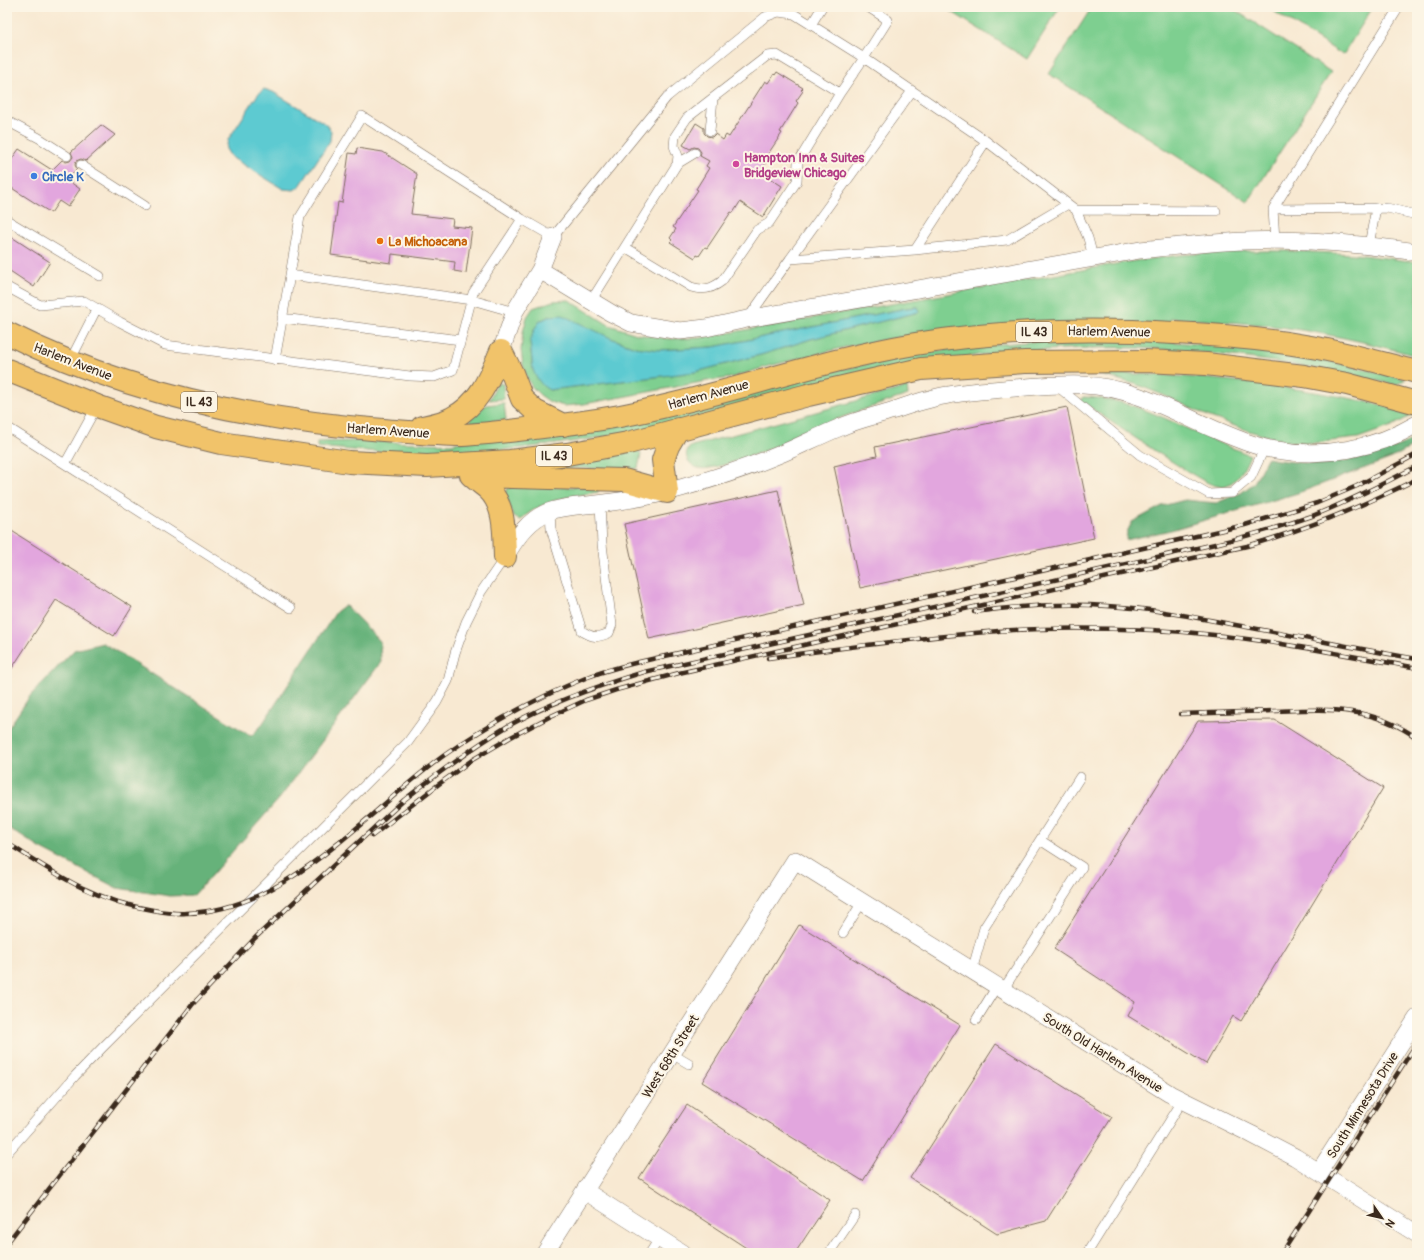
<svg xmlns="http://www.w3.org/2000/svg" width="1424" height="1260" font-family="Pangolin,sans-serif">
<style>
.green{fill:#7ecf90;stroke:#5c7c57;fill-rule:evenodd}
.forest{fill:#66b27a;stroke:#506e4c}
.water{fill:#5dcad1;stroke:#4c7a78}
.building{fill:#e2a6de}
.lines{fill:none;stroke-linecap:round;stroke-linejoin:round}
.service-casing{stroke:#7d6d5d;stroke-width:10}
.minor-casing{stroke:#7d6d5d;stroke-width:18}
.primary-casing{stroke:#7d6d5d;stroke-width:24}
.service{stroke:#fff;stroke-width:9}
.minor{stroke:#fff;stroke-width:17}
.primary{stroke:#f1c36a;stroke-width:22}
.rail-casing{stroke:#3b2a1e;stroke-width:4.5}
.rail{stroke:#fcf5e5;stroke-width:3;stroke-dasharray:9;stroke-linecap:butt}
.hotel-dot{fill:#d1479c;stroke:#fcf5e5;stroke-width:1.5}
.shop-dot{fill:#3f7fe0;stroke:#fcf5e5;stroke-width:1.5}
.food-dot{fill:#e8710a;stroke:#fcf5e5;stroke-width:1.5}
.labels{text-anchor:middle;stroke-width:4;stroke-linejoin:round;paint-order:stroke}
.shield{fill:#fcf5e5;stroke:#75675a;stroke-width:1}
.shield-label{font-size:12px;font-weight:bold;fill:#3b2a1e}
.hotel-label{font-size:13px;font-weight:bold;fill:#b23c85;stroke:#fcf5e5;text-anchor:start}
.shop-label{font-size:13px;font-weight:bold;fill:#366cbe;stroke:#fcf5e5;text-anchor:start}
.food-label{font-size:13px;font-weight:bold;fill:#c56008;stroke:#fcf5e5;text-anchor:start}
.street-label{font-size:13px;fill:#3b2a1e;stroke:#fcf5e5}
</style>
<rect width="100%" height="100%" fill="#fcf5e5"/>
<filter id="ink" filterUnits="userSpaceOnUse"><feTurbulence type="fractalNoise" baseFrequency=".025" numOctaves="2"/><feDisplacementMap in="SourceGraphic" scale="8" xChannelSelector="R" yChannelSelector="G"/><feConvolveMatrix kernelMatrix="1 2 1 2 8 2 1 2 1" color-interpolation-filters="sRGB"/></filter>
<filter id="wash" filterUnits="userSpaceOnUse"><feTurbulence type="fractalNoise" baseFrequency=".012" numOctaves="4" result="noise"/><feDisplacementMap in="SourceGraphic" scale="16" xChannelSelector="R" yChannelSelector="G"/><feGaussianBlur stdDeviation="0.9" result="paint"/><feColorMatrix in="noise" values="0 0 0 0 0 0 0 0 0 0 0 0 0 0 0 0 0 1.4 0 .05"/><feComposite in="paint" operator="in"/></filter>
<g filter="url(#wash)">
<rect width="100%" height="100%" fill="#f8e9d2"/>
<path class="green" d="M944 7H1060L1027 59Z
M1092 7H1230L1331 72 1248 202 1049 74Z
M1267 7H1373L1343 55Z
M1238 251H1287L1354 254 1417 262V356C1368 342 1316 331 1265 325 1234 322 1202 320 1171 318L1170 323 901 337 854 345 809 356 769 366 730 378 707 381 584 404 564 406 550 402 540 395 532 387 526 376 523 365 521 350 523 332 527 317 533 308 553 301 569 300 609 325 637 334 669 339 700 338 1127 262 1181 255ZM907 308 918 307 919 312 811 339 764 354 695 372 549 390 533 370 530 341 535 328 540 321 550 316 635 347 659 350 713 347Z
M1053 340H1153L1271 351 1338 363 1406 379 1396 385C1311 366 1226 352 1139 348 1085 346 1032 351 978 355L617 435C552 445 488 454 423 453 387 453 352 450 317 447V442L359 441 450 444 810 376 926 352 989 345Z
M1094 373C1202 374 1311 387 1416 413L1392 426 1358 438 1313 443 1285 441 1249 431 1210 417 1163 395 1135 384Z
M498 383 503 384 504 399 489 400Z
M907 387 908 395C880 404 852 413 824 424 813 428 802 435 791 440 775 447 712 473 698 468 688 465 681 452 692 446Z
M1083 397C1126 398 1162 417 1199 434 1216 442 1233 448 1250 455 1245 468 1235 488 1218 486 1208 485 1191 473 1182 468 1148 447 1114 424 1081 401Z
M504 403 506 420 471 423 470 419 486 405Z
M637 450 641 454 638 468 634 469 553 468V464Z
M509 487H598V492C568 497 544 499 520 520L514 517 505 493Z"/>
<path class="forest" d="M1417 438V444L1392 458 1298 493 1171 530 1126 540 1127 532 1132 522 1162 506 1185 500 1216 503 1241 493 1254 483 1267 458C1322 469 1367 461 1417 438Z
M345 605 380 641 381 662 280 798 194 895 170 896 117 888 40 848 7 827V730L30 696 74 650 103 643 251 736 261 726 336 612Z"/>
<path class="water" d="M264 89 273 92 326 124 331 131 330 141 300 186 294 190 283 189 231 157 226 149 228 140 258 94Z
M918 307 919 312 811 339 764 354 695 372 549 390 543 386 536 377 533 370 530 341 535 328 540 321 550 316 562 315 613 339 635 347 659 350 713 347 907 308Z"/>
<g id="blocks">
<path class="building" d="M777 72 803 88 801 90 803 91 796 101 798 103 780 132 782 133 764 160 767 161 760 172 782 186 763 217 740 202 733 213 731 212 707 248 705 247 699 256 697 255 695 258 670 242 672 240 670 238 676 229 673 227 698 190 696 189 709 168 706 166 709 161 700 156 701 152 698 148 694 147 690 149 683 145 696 123 704 128V133L707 136 712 137 715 134 723 140 726 135 729 137 765 81 768 83 774 74 775 75Z
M101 125 115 135 86 161 81 159 76 161 75 165 77 169 66 179 80 189 68 207 59 201 51 213 7 185V166L19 149 52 170 62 160 66 162 70 161 73 157 71 152Z
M357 148 383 152 417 174 411 214 453 219 452 226 472 228 466 273 454 271 455 262 392 254 391 263 331 255 338 202 342 203 349 153 356 154Z
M7 234 50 262 34 287 7 269Z
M1067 407 1094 538 860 588 834 466 877 456 875 447Z
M778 490 804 605 649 639 624 524Z
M7 528 132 607 114 636 56 600 7 676Z
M1275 720 1383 788 1241 1021 1233 1016 1206 1064 1128 1016 1135 1002 1054 949 1198 721Z
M799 925 960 1025 863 1181 702 1082Z
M996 1044 1112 1117 1046 1221 997 1234 910 1178Z
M687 1105 830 1200 795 1253H754L639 1178Z"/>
</g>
</g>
<g filter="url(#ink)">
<use href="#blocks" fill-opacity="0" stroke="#7d6d5d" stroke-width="1"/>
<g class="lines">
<defs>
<path id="service" d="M868 7 888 20 864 58 986 141 1076 210 1088 238 1093 257
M811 25 822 7
M912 91 790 259 915 250 1007 240 1068 204
M7 121 39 138 67 156
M710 131 713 98
M677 164 695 153
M81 165 145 206
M1273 209 1387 208 1417 215
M1076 210 1216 211
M7 220 100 276
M1275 240 1273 209 1399 7
M1369 245 1376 208
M625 247 691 287C703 291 712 289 722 281L757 230 769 223 797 181 798 162 840 93
M915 250 986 141
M290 275 300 217 362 116 522 219
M7 287 40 305 84 301 120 322 165 345 410 376 434 377 453 370 473 293 522 219 553 237 667 97 765 17 778 12 794 14 864 58 840 93 777 55 767 56 687 118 675 136 674 146 678 156 677 164 591 301
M282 318 461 340
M748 318 790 259
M275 360 290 275 472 300 514 312
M70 361 97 308
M1057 386 1140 455 1209 494 1232 493 1251 477 1265 447
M7 427 65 464 97 406
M65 464 291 608
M550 512 551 529 582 631C593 638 597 638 609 633L612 625 602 544 600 504
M843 933 862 902
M972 971 984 928 1080 777
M1003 990 1082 867 1040 840
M976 1020 997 986
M672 1054 689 1064
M7 1153 75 1076 102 1048 408 742 437 702 448 681 455 653 466 622 481 592 505 557
M650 1253 659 1239
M829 1253 855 1215
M1087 1253 1183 1100"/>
<path id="minor" d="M540 270 611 313 631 323 680 331 706 328 747 319 1140 250C1196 244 1253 238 1311 241 1346 243 1382 247 1417 252
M501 351 515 311 540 270 553 237
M505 557C515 539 528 520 548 512 566 505 586 506 605 503 631 500 657 495 681 488 716 478 750 467 783 453 802 445 821 435 841 427 857 420 875 416 891 411 910 405 929 398 948 395 970 391 993 390 1015 388 1038 386 1061 384 1083 385 1133 387 1172 411 1216 430 1235 438 1256 447 1276 450 1324 458 1375 449 1417 424
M1319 1172 1417 1018
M585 1191 682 1253
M545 1253 795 860 1170 1094 1251 1134 1295 1157 1417 1234"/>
<path id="primary" d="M7 333C123 392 253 420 383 430 409 432 436 435 462 435 486 434 510 431 534 428 563 425 592 421 620 416 720 397 815 361 915 344 1001 330 1088 328 1175 333 1221 335 1266 339 1311 347 1347 353 1382 363 1417 372
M501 351 512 373 522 399 535 411 563 425
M7 370 97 406 156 427 221 443 349 462 427 466 510 461 567 454 628 443 808 395 921 369 1025 362 1145 361 1206 364 1304 376 1347 384 1417 403
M422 427C432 425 443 423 452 418 479 405 490 377 501 351
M471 475C476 480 482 484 488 489 506 506 504 535 505 557
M478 476 624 480 667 492 663 460 668 446 678 429"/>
</defs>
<use href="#service" class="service-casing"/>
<use href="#minor" class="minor-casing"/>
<use href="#primary" class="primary-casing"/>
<use href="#service" class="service"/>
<use href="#minor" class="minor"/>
<use href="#primary" class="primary"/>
<defs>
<path id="rail" d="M974 612C1018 606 1063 603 1107 606 1148 608 1189 616 1230 624 1292 635 1354 648 1417 659
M768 658C841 648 914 638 987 632 1041 627 1096 628 1151 630 1241 634 1329 652 1417 668
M1181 714C1211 713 1242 712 1273 711 1326 709 1371 705 1417 738
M372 836 439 784 472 760 511 737 551 716 586 700 616 690 679 673 777 651 1247 546C1307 529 1361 507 1417 479
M7 843C56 874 94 901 153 910 164 912 175 914 186 913 289 911 367 810 446 754 490 723 538 697 588 677 609 669 630 664 652 659L1245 525 1317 503 1357 486 1417 454
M7 1243 192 1005 255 938 404 800C437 774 471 748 508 726 551 702 597 686 644 672L1215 544C1248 536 1280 527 1312 516 1348 502 1383 484 1417 466
M1282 1253 1417 1043"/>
</defs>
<use href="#rail" class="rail-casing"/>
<use href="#rail" class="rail"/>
</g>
</g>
<circle class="hotel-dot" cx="736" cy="164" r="4"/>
<circle class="shop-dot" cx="34" cy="176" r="4"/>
<circle class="food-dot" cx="380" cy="241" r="4"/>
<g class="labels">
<g class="shield">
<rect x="1016" y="322" width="36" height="20" rx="3"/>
<rect x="181" y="392" width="36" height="20" rx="3"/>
<rect x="536" y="446" width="36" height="20" rx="3"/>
</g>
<g class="shield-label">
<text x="1034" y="336">IL 43</text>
<text x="199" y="406">IL 43</text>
<text x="554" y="460">IL 43</text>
</g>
<g class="hotel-label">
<text x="744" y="162">Hampton Inn &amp; Suites<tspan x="744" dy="15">Bridgeview Chicago</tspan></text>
</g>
<g class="shop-label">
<text x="42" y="181">Circle K</text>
</g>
<g class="food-label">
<text x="388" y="246">La Michoacana</text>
</g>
<g class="street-label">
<text transform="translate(1109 331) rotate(1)" y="5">Harlem Avenue</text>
<text transform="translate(73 361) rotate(21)" y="5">Harlem Avenue</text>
<text transform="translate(708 394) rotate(-15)" y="5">Harlem Avenue</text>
<text transform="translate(388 430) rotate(4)" y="5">Harlem Avenue</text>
<text transform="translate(1103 1052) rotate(32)" y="5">South Old Harlem Avenue</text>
<text transform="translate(670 1056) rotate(-58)" y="5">West 68th Street</text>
<text transform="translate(1362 1105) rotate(-58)" y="5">South Minnesota Drive</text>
</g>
</g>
<rect width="1424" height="1260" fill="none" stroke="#fcf5e5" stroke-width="24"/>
<g transform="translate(1382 1218) rotate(124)" stroke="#fcf5e5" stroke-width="3" paint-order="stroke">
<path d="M0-3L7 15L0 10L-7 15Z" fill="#3b2a1e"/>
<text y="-6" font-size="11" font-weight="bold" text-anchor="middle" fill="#3b2a1e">N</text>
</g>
</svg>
